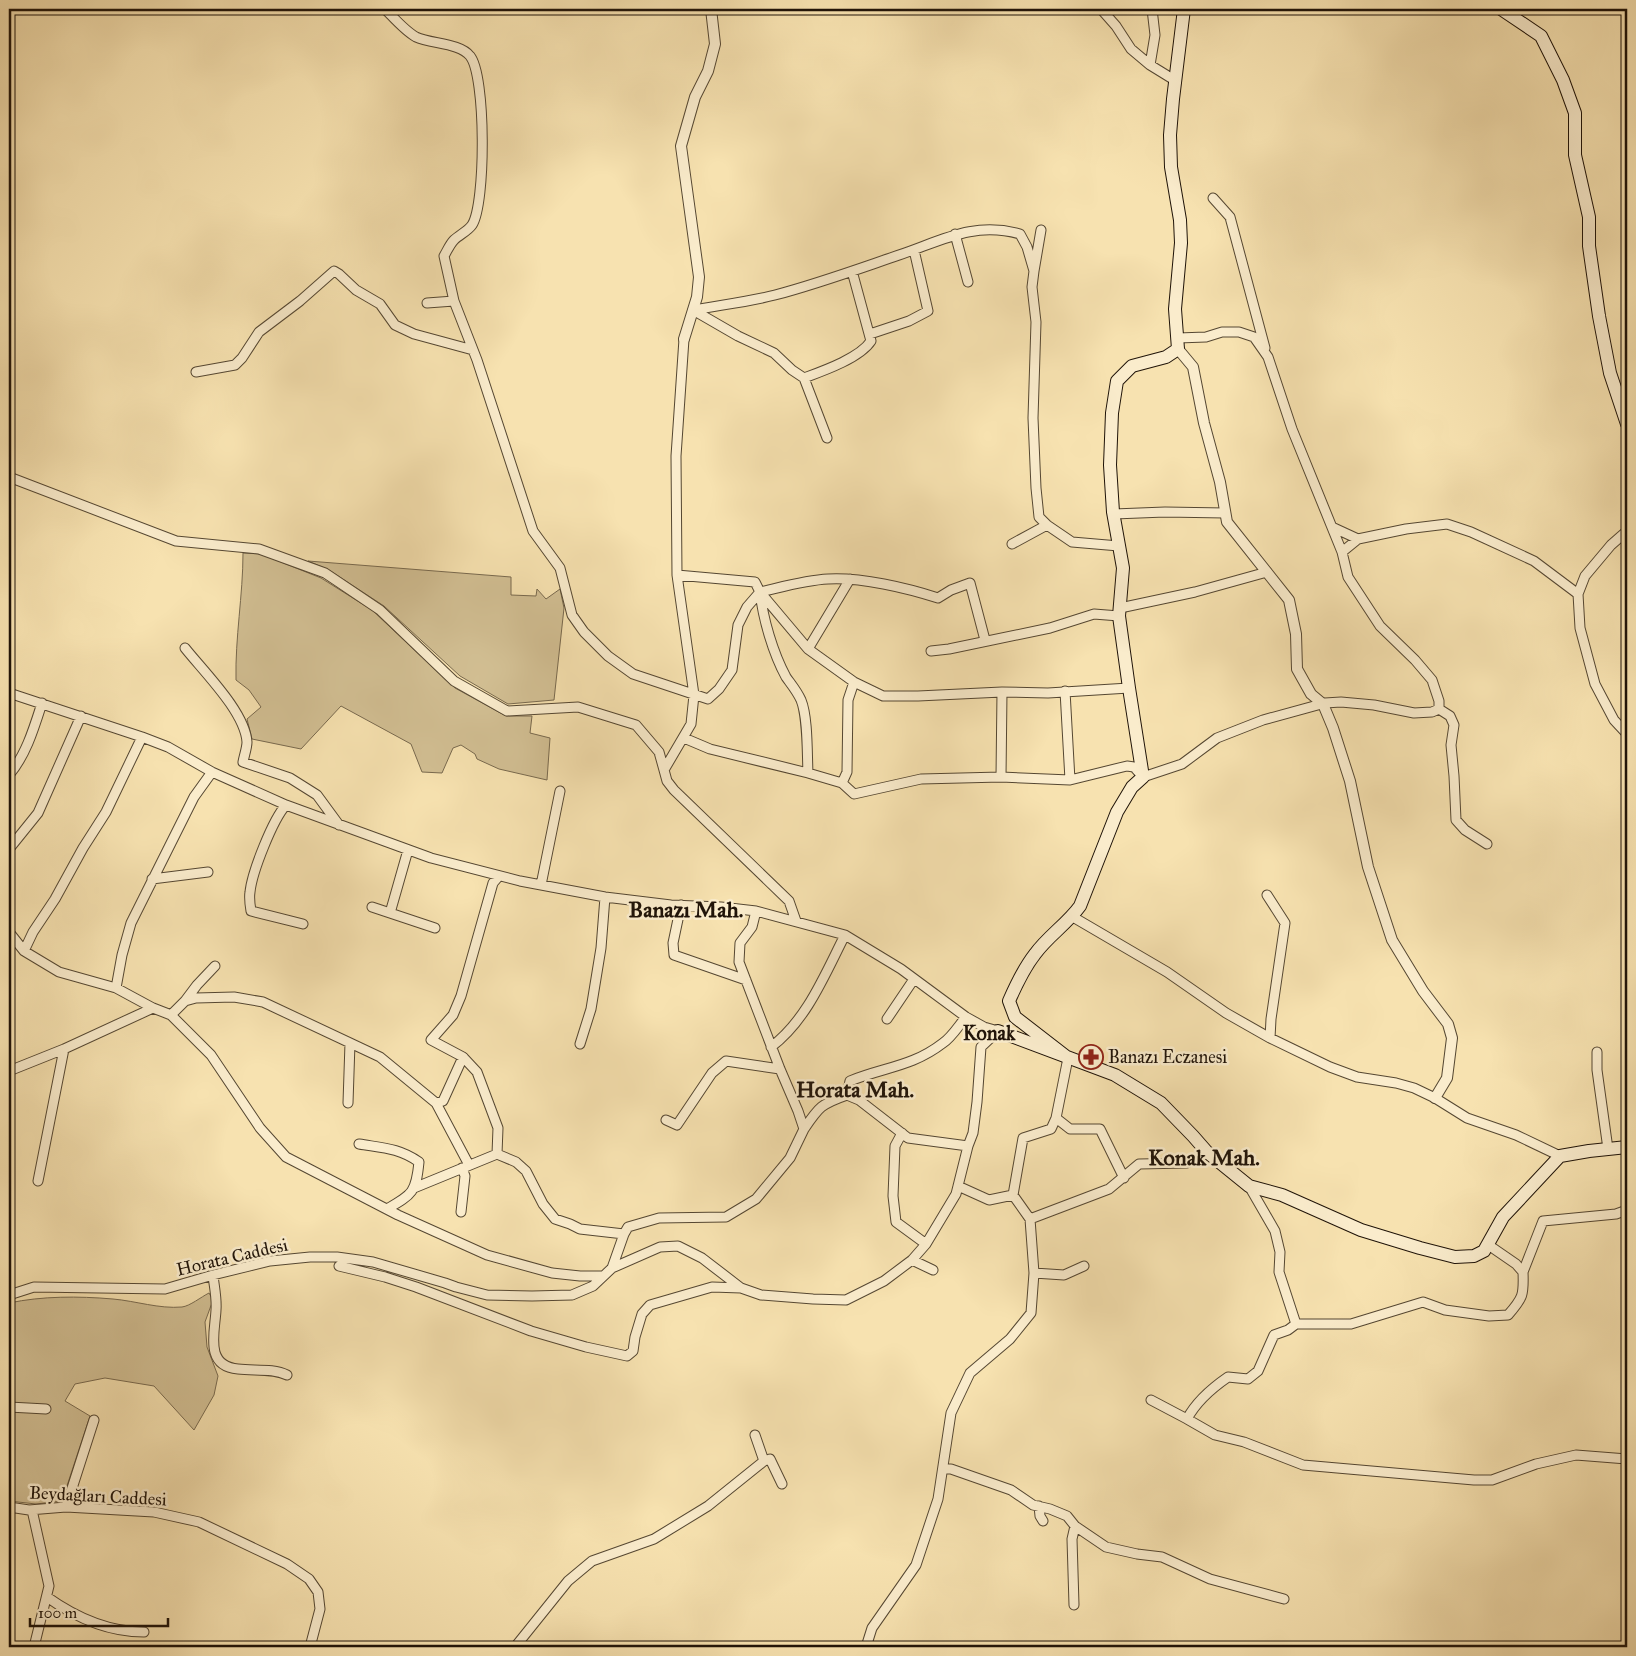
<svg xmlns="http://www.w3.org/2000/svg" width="1636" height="1656" font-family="'IM FELL Great Primer',serif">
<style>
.green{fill:#d2bf93;stroke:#78694e}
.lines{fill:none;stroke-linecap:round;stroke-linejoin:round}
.minor-casing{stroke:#554732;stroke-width:11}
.tertiary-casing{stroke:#554732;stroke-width:12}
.secondary-casing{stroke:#1f1308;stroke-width:14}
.minor{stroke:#faeccc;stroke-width:9}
.tertiary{stroke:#faeccc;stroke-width:10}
.secondary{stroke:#faeccc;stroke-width:12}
.labels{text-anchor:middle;stroke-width:5;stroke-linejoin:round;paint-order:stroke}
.poi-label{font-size:18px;fill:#1f1308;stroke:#faeccc;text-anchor:start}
.street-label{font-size:18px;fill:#1f1308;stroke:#faeccc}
.quarter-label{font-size:20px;font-weight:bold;fill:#1f1308;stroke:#faeccc}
.district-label{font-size:22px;font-weight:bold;fill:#1f1308;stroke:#faeccc}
</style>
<rect width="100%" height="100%" fill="#f7e2b0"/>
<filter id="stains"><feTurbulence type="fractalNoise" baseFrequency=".004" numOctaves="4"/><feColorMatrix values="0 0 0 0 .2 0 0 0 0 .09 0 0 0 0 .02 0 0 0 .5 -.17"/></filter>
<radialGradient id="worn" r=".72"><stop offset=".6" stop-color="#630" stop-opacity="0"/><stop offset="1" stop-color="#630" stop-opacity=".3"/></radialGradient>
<path class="green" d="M243 553 261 554 321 578 372 610 455 688 506 716H532L530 733 550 738 547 780 499 769 477 759 475 754 461 745 453 748 442 773 422 772 411 744 341 706 301 749 252 739 247 719 261 707 249 690 236 680C235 638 243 595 243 553Z
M308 561 511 577V595L536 596 537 589 546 599 560 589 564 608 554 700 508 704 460 676 384 606 329 570Z
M209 1293 213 1300 205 1322 207 1347 218 1376 214 1395 194 1430 154 1386 105 1378 75 1384 65 1401 90 1416 62 1501 36 1504 9 1501V1303C42 1296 78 1296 113 1299 136 1301 159 1309 182 1307 190 1306 201 1297 209 1293Z"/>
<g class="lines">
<defs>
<path id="minor" d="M385 9C394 18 405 31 416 37 431 44 460 43 470 56 486 75 486 204 472 225 468 231 459 235 454 240 450 244 447 251 444 256L454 301
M1101 9 1116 26 1131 49 1150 65 1176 81
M1150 65 1155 35 1152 9
M1213 198 1230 217 1265 348
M1041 230 1034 271 1032 287 1036 322 1033 418 1036 488 1039 517 1047 525 1072 542 1119 546
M955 234 968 282
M427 303 454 301 477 360 533 531 560 568 572 615 584 632 608 656 633 674 708 699 719 689 732 670 738 625 747 607 760 592C782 587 806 580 828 579 861 577 907 588 938 598L951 590 970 583 985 640
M693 310C720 305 748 302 775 295 817 284 858 269 899 255 941 241 973 221 1020 234L1027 247 1034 271
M693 310 738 336 774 353 792 370 804 378C823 371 860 358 871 341L852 271
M870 334 909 321 928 311 914 250
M684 339 676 456 677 575 694 695 691 724 664 770 667 781 674 790 789 901 796 921
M196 372 235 365 242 358 259 332 300 301 334 271 339 274 356 290 380 304 395 325 414 334 473 350
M804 378 827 438
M9 477 176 541 259 549 325 573 380 610 454 681 507 711 578 707 636 725 659 752 664 770
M1114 514 1165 512 1225 513
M1332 527 1358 539
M1627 531 1611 545 1585 576 1578 594 1580 628 1595 684 1614 720 1627 734
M1012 544 1047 525
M1342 552 1358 539 1406 529 1447 524 1471 532 1534 561 1578 594
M677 575 755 582 760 592 808 649 854 682 883 696H918L1002 692 1048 693 1129 688
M760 592C763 619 773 653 786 677 791 684 797 691 801 700 808 717 807 753 808 773
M1120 608 1195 592 1267 572
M185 648C204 672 245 712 247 742 247 748 244 756 243 762L290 778 317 795 339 825
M808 649 850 579
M931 651 949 649 1050 628 1094 614 1119 616
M1065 691 1070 780
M9 693 142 737 168 747 212 772 286 805 431 858 520 881 605 897 671 905 721 907 756 911 845 935 901 969 966 1017 984 1027 998 1031
M1439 709 1450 716 1454 725 1451 745 1454 776 1456 820 1465 830 1487 844
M684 738 710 749 808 773 842 783 854 794 921 779 1001 777 1070 780 1127 766 1134 767 1143 777 1182 764 1217 738 1263 720 1325 703 1341 702 1374 705 1414 713 1432 712 1439 709V701L1432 680 1415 660 1380 626 1348 577 1342 552 1292 429 1268 357 1254 337 1239 332H1222L1206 337 1178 338
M9 775C26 755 34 728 42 703
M1001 777 1002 692
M842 783 847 772 848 700 854 682
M286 805C273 819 252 872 250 892 249 898 250 905 251 911L303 924
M9 849 38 813 81 716
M152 879 208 872
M541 885 560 791
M1267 895 1285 923 1271 1019 1270 1038
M681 905 673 943 674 955 746 980
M372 907 435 928
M390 913 408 850
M1073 917 1167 972 1226 1013 1270 1038 1330 1067 1357 1077 1396 1083 1414 1088 1435 1098 1467 1118 1516 1135 1560 1156
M9 932 24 951 59 972 116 988 153 1008 171 1015 211 1055 260 1128 286 1157 398 1215 487 1255 552 1273 580 1276H602
M24 951 33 932 55 899 83 848 106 812 142 737
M116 988 122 955 131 923 194 797 212 772
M185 1001 197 985 215 966
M171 1015 185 1001 196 998 234 997 263 1002 380 1057 436 1103 469 1165
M966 1017C959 1025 952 1037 943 1043 912 1067 884 1067 850 1081L847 1095 859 1100 908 1138 968 1146
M887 1019 914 979
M580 1044 591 1009 601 948 605 897
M771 1047C807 1020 825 974 845 935
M1597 1052V1070L1608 1149
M9 1071 64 1049 153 1008
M348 1103 350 1043
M436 1103 443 1101 463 1057 431 1040 453 1015 461 996 493 883 499 876
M1056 1118 1070 1129H1100L1124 1178
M666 1120 677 1125 712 1073 726 1061 780 1069
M804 1129C819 1107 821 1104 847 1095
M902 1133 895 1146 893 1196 896 1222 926 1244
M359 1144C383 1148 399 1148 419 1162 416 1192 413 1194 387 1209
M497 1154 516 1162 526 1171 543 1204 555 1219 570 1224 580 1229 624 1234
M38 1181 64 1049
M958 1186 989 1200 1013 1195 1023 1138 1051 1129 1056 1118 1068 1058
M1249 1186 1275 1231 1280 1252 1279 1272 1296 1324H1351L1423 1302 1445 1310 1489 1316 1508 1315C1523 1298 1524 1295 1523 1272L1516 1264 1487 1244
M414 1188 497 1154 498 1128 477 1072 463 1057
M1013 1195 1030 1219
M461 1212 465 1176 462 1168
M912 1260 933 1270
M339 1266 385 1277 416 1287 531 1331 586 1347 627 1356 633 1351 635 1337 642 1314 650 1305 712 1287 741 1288
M612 1268 624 1234 628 1227 659 1218 726 1217 756 1199 790 1158 804 1129 798 1111 780 1069 739 962 740 943 752 927 756 911
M1523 1272 1543 1221 1616 1214 1627 1210
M1034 1273 1064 1275 1084 1266
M213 1275C214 1286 217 1298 216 1310 215 1332 204 1366 238 1369 254 1371 273 1368 287 1375
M9 1295 34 1287 165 1289 213 1275 270 1261 310 1257H337L373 1262 445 1283 456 1287 487 1295 532 1296 572 1295 593 1286 612 1268 660 1247 678 1246 702 1258 741 1288 761 1295 813 1299 846 1300 884 1281 912 1260 926 1244 956 1194 968 1146 973 1133 977 1102 981 1047 998 1031
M1151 1400 1187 1419C1196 1402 1212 1388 1228 1377L1248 1379 1258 1371 1274 1335 1288 1330 1296 1324
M9 1407 46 1409
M1187 1419 1215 1435 1244 1442 1303 1465 1474 1480H1492L1536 1464 1576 1455 1627 1459
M755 1435 764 1461
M943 1469H951L1011 1490 1033 1505 1050 1509 1067 1516 1075 1526 1072 1539 1074 1605
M1039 1506 1040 1516 1043 1521
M9 1507 29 1510 66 1507 154 1512 199 1522 287 1564 309 1579 318 1592 320 1609 310 1647
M66 1507 94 1420
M32 1510 49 1586 34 1647
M1075 1526 1106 1547 1137 1554 1162 1557 1210 1579 1284 1599
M47 1597C75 1617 109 1632 144 1632
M515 1647 568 1581 592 1561 654 1539 708 1506 764 1461 770 1459 782 1484
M866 1647 872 1628 916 1565 938 1499 951 1413 970 1373 1010 1339 1031 1313 1034 1273 1030 1219 1109 1189 1139 1164 1187 1163 1207 1152"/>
<path id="tertiary" d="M684 339 697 297 699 277 681 146 695 97 708 71 715 44 711 9
M1178 349 1193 367 1204 423 1220 482 1227 522 1289 600 1296 634 1297 669 1311 694 1323 704 1333 728 1350 781 1368 867 1392 940 1423 991 1448 1024 1452 1038 1447 1078 1435 1098"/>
<path id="secondary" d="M1501 9 1541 36 1563 80 1575 113V155L1589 217V246L1599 316 1610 373 1627 424
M998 1031 1115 1075 1161 1103 1193 1136 1207 1152 1249 1186 1282 1195 1361 1230 1420 1248 1455 1257 1474 1256 1484 1251 1503 1217 1560 1156 1589 1151 1627 1147
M1068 1058 1015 1017 1009 1001C1016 985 1024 968 1035 954 1048 936 1067 924 1080 906L1117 812 1132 787 1143 777 1129 688 1119 616 1123 568 1113 512 1110 465 1112 413 1117 381 1132 366 1166 357 1178 349 1175 309 1181 243 1180 220 1171 167 1170 135 1173 99 1184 9"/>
</defs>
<use href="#minor" class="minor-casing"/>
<use href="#tertiary" class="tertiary-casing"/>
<use href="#secondary" class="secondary-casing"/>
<use href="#minor" class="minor"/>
<use href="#tertiary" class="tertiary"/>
<use href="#secondary" class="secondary"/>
</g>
<defs>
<symbol id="pharmacy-ring" viewBox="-11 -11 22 22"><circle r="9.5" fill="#faeccc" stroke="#8f2418" stroke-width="1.5"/><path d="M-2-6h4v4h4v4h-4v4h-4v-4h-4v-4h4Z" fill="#8f2418"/></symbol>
</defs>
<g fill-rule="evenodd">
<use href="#pharmacy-ring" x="1077" y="1043" width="28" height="28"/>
</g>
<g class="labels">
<g class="poi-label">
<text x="1108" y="1063">Banazı Eczanesi</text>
</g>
<g class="street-label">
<text transform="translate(232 1257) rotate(-13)" y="6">Horata Caddesi</text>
<text transform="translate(98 1496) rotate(3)" y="6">Beydağları Caddesi</text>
</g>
<g class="quarter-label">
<text x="989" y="1040">Konak</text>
</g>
<g class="district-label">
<text x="686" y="917">Banazı Mah.</text>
<text x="855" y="1097">Horata Mah.</text>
<text x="1204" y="1165">Konak Mah.</text>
</g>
</g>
<rect width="1636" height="1656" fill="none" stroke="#f7e2b0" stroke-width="30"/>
<rect x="10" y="10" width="1616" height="1636" fill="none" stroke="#1f1308" stroke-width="2.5"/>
<rect x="15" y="15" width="1606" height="1626" fill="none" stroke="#1f1308"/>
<path d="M30 1618v8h138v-8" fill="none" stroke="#1f1308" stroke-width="2.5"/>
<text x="38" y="1618" font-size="15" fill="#1f1308" stroke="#faeccc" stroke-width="4" paint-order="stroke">100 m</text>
<rect width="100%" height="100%" filter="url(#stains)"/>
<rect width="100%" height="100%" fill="url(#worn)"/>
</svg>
